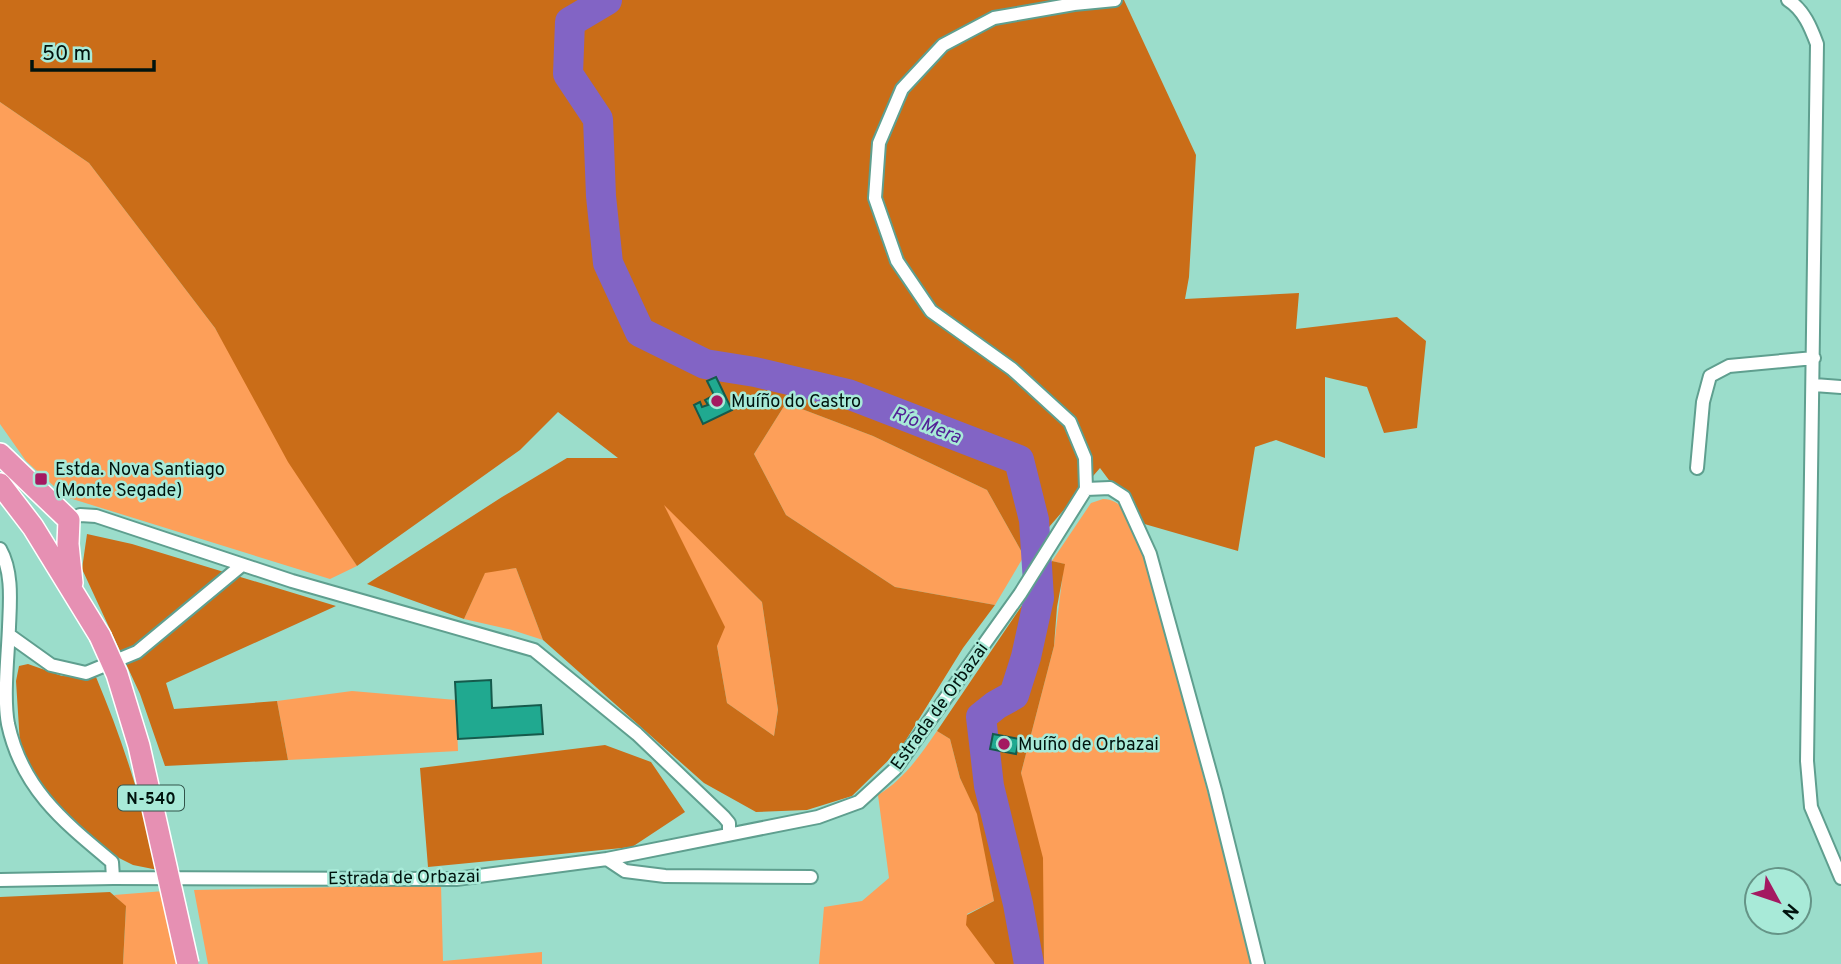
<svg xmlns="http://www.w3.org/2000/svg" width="1841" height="964" font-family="Overpass,sans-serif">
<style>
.green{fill:#fd9f59}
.forest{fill:#ca6d18;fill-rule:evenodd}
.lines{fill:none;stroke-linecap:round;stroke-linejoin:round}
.river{stroke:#8264c5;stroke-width:30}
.building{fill:#20a990;stroke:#155a4c;stroke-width:2}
.minor-casing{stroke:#5f9f8f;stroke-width:16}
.trunk-casing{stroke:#fff;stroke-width:24}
.minor{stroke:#fff;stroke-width:12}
.trunk{stroke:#e690b3;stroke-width:21}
.trunk-bridge-casing{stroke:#fff;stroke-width:24;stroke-linecap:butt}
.trunk-bridge{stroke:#e690b3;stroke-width:21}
.poi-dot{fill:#a41961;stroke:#a8ead8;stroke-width:2.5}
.labels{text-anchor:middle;stroke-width:5;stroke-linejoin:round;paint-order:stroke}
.shield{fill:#a8ead8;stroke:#32544b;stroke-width:2}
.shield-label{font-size:16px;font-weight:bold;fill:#00130e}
.poi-label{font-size:18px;fill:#00130e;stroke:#a8ead8;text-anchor:start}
.street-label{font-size:18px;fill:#00130e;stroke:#a8ead8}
.water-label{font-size:19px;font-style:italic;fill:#522196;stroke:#a8ead8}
</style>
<rect width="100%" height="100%" fill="#9bddcb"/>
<path class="green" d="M0 102 89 163 215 328 357 566 330 579 66 497 26 461 0 424Z
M786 403 873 436 987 490 1024 556 995 605 895 587 786 515 754 454Z
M1103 499C1129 499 1136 535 1145 556L1253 964H1044L1043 919 1021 773 1054 646 1064 564 1052 561 1091 503Z
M662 502 762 602 778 710 774 736 727 703 717 646Z
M516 568 543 640 512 630 464 619 485 572Z
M352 691 456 700 458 751 288 760 277 701Z
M937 731 950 739 960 778 978 814 994 901 967 914 995 964H819L824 907 862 901 889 878 878 795C904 779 919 757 937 731Z
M441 885 443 961 542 952V964H208L194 890Z
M164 891 177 964H123L126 907 114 895Z"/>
<path class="forest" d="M0 0H1124L1196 155 1189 277 1185 299 1299 293 1296 329 1397 317 1426 341 1417 428 1384 433 1367 387 1325 377V458L1276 440 1255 447 1238 551 1141 523 1100 468 1024 556 987 490 873 436 786 403 754 454 786 515 895 587 995 605 963 648 901 748 852 796 807 810 756 812 704 783 543 640 516 568 485 573 464 619 367 584 502 497 567 458H618L558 412 520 450 357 566 288 462 215 328 89 163 0 102ZM664 505 762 602 778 710 774 736 727 703 717 646 725 627Z
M87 534 132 544 336 606 166 683 174 709 277 701 288 760 165 766 140 694 82 569Z
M1052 561 1065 564 1057 607 1054 646 1021 773 1043 858 1044 964H995L966 925 967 915 994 901 977 814 960 778 950 739 937 731Z
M28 664 62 676 96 677C123 741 142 802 158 870L133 865 111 854 43 791 20 744 16 681 19 666Z
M605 745 651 762 685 812 632 847 428 867 420 768Z
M110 892 126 906 123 964H0V897Z"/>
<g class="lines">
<path class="river" d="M607 0 570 22 568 74 598 119 601 196 608 263 640 332 705 364 755 372 848 394 1019 460 1034 520 1039 598 1026 657 1014 695 996 705 981 717 989 786 1018 904 1029 964"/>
</g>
<path class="building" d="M716 377 732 410 703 424 694 405 700 402 702 407 708 405 705 400 714 395 707 381Z
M491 680 492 708 541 705 543 734 458 739 455 682Z
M993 734 1019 739 1016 754 990 749Z"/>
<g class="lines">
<defs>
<path id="minor" d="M1788 0C1804 10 1811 28 1817 44L1807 761 1811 807 1841 878
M1814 385 1841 387
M1697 468 1703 402 1710 376 1729 366 1814 358
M1086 489 1110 488 1124 497 1150 554 1215 790 1258 964
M69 520 80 515 96 516 292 581 534 650 637 734 724 817 729 823V834
M0 549C13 572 10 602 9 627 8 655 3 697 8 724 22 789 64 822 112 862L113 878
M9 635 51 665 86 673 137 652 242 565
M607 859 625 871 665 876 811 877
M0 880 113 878 456 879 607 859 818 817 859 802 895 769 1020 594 1086 489 1085 458 1070 422 1012 369 931 311 897 261 875 198 879 143 902 89 943 45 994 18 1074 4 1115 0"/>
<path id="trunk" d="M0 454 69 520 68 544 72 583
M0 484 33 527 100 636"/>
</defs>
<use href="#minor" class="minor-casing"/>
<use href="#trunk" class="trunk-casing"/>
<use href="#minor" class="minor"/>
<use href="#trunk" class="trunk"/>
<defs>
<path id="trunk-bridge" d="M100 636 117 674 139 746 188 964"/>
</defs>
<use href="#trunk-bridge" class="trunk-bridge-casing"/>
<use href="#trunk-bridge" class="trunk-bridge"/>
</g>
<g class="poi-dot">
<circle cx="717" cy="401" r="7"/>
<rect x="34" y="472" width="14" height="14" rx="3.5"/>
<circle cx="1004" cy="744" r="7"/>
</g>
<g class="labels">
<rect class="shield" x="118" y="785.5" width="66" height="25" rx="5"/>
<g class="shield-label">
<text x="151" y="804">N-540</text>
</g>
<g class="poi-label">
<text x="731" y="407">Muíño do Castro</text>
<text x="55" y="475">Estda. Nova Santiago<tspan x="55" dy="21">(Monte Segade)</tspan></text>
<text x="1018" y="750">Muíño de Orbazai</text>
</g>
<g class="street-label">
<text transform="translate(939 706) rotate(-54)" y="6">Estrada de Orbazai</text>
<text transform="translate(404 877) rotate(-1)" y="6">Estrada de Orbazai</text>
</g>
<g class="water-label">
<text transform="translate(927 424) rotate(21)" y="7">Río Mera</text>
</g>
</g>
<g transform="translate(1778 901) rotate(130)"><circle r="33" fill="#a8ead8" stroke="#659487" stroke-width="2"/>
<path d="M0-5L12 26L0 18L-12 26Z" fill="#a41961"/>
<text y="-10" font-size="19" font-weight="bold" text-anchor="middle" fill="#00130e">N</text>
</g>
<path d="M32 60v10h122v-10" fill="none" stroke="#00130e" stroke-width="3.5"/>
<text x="42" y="60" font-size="21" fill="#00130e" stroke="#a8ead8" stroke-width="5" paint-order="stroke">50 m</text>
</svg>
